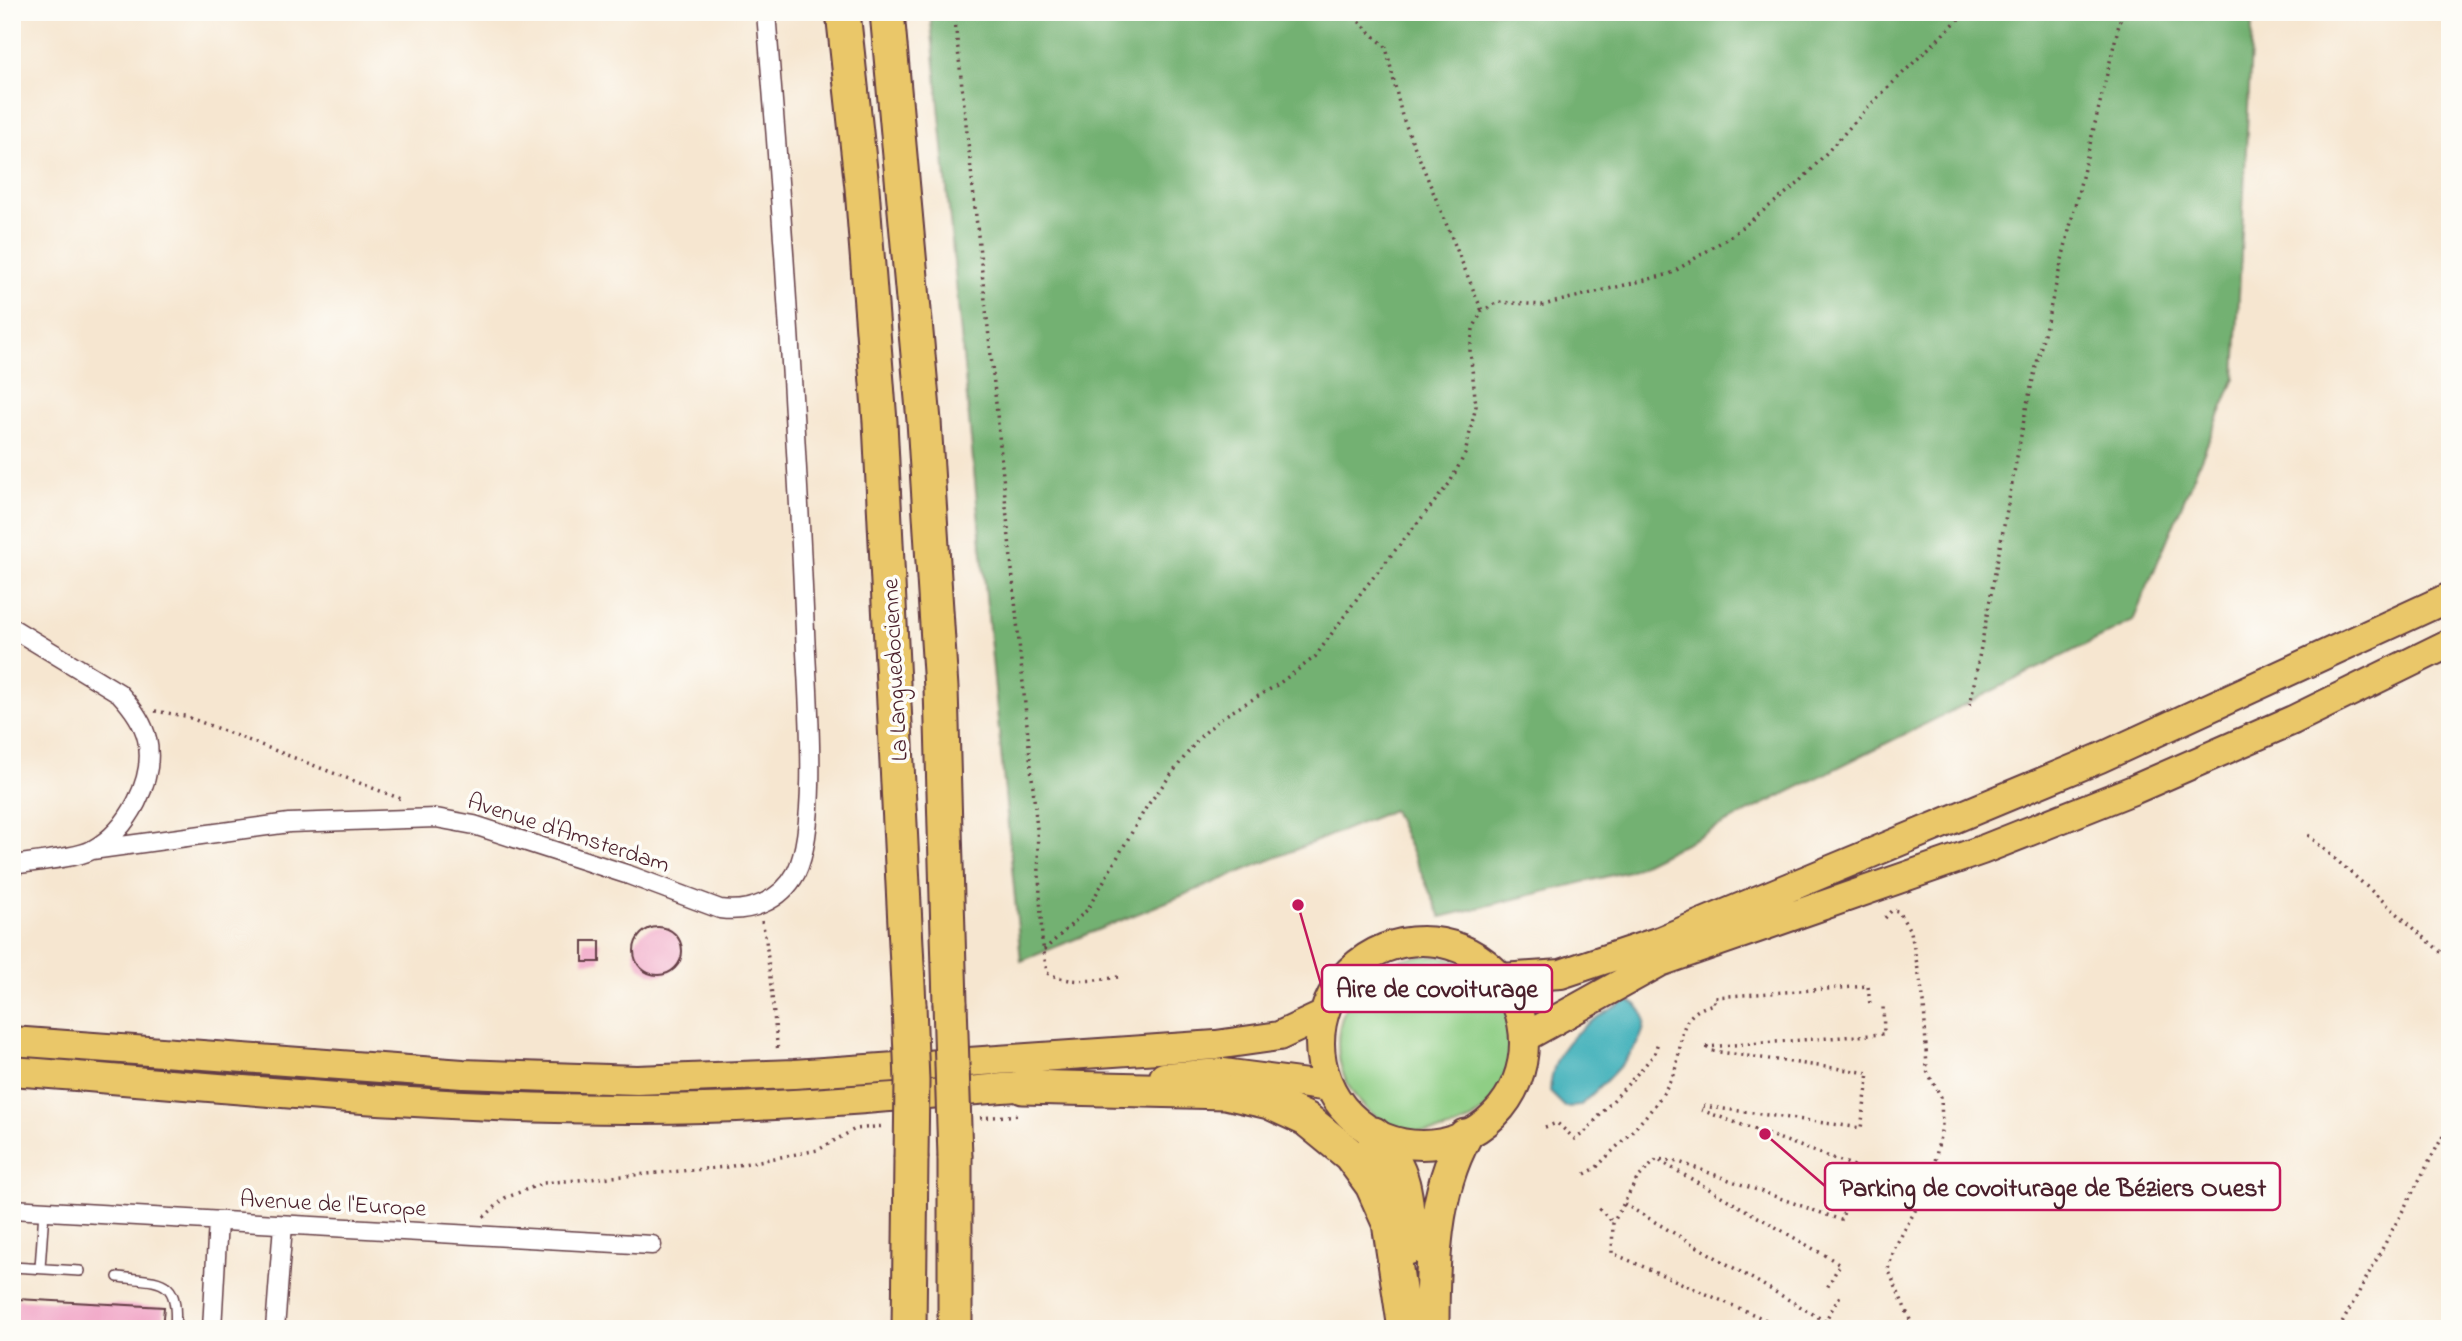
<svg xmlns="http://www.w3.org/2000/svg" width="2462" height="1341" font-family="'Indie Flower',sans-serif">
<style>
.green{fill:#8fce85;stroke:#6c7658;stroke-width:2}
.forest{fill:#73b172;stroke:#5e684e;stroke-width:2}
.water{fill:#40b0ba;stroke:#456872;stroke-width:2}
.building{fill:#f09ec2}
.lines{fill:none;stroke-linecap:round;stroke-linejoin:round}
.service-casing{stroke:#643d44;stroke-width:12}
.minor-casing{stroke:#643d44;stroke-width:21}
.primary-casing{stroke:#643d44;stroke-width:32}
.motorway-casing{stroke:#643d44;stroke-width:37}
.path{stroke:#643d44;stroke-width:3.5;stroke-dasharray:2 5;stroke-linecap:butt}
.service{stroke:#fff;stroke-width:9}
.minor{stroke:#fff;stroke-width:18}
.primary{stroke:#eac769;stroke-width:28}
.motorway{stroke:#eac769;stroke-width:33}
.motorway-bridge-casing{stroke:#643d44;stroke-width:37;stroke-linecap:butt}
.motorway-bridge{stroke:#eac769;stroke-width:33}
.labels{text-anchor:middle;stroke-width:7;stroke-linejoin:round;paint-order:stroke}
.street-label{font-size:24px;fill:#4a1f2b;stroke:#fdfcf7}
.leader{fill:none;stroke:#c2185b;stroke-width:2.5}
.callout-dot{fill:#c2185b;stroke:#fdfcf7;stroke-width:2.5}
.callout{fill:#fdfcf7;stroke:#c2185b;stroke-width:2.5}
.callout-label{font-size:26px;text-anchor:middle;font-weight:bold;fill:#4a1f2b}
</style>
<rect width="100%" height="100%" fill="#fdfcf7"/>
<filter id="ink" filterUnits="userSpaceOnUse"><feTurbulence type="fractalNoise" baseFrequency=".0143" numOctaves="2"/><feDisplacementMap in="SourceGraphic" scale="14" xChannelSelector="R" yChannelSelector="G"/><feConvolveMatrix kernelMatrix="1 2 1 2 8 2 1 2 1" color-interpolation-filters="sRGB"/></filter>
<filter id="wash" filterUnits="userSpaceOnUse"><feTurbulence type="fractalNoise" baseFrequency=".00686" numOctaves="4" result="noise"/><feDisplacementMap in="SourceGraphic" scale="28" xChannelSelector="R" yChannelSelector="G"/><feGaussianBlur stdDeviation="1.57" result="paint"/><feColorMatrix in="noise" values="0 0 0 0 0 0 0 0 0 0 0 0 0 0 0 0 0 1.4 0 .05"/><feComposite in="paint" operator="in"/></filter>
<g filter="url(#wash)">
<rect width="100%" height="100%" fill="#f6e6d0"/>
<path class="green" d="M1338 1044a88 88 0 1 1 176 0a88 88 0 1 1-176 0Z"/>
<path class="forest" d="M930 12H2250L2252 26 2235 378 2133 621 1629 871 1441 917 1393 810 1021 961Z"/>
<path class="water" d="M1628 1000C1678 1023 1600 1085 1580 1106L1565 1107 1550 1092C1552 1040 1587 1023 1628 1000Z"/>
<g id="blocks">
<path class="building" d="M634 951a24 24 0 1 1 48 0a24 24 0 1 1-48 0Z
M583 941H600V962H583Z
M17 1299 164 1307 162 1329H15Z"/>
</g>
</g>
<g filter="url(#ink)">
<use href="#blocks" fill-opacity="0" stroke="#643d44" stroke-width="2"/>
<g class="lines">
<defs>
<path id="service" d="M12 1267 80 1271
M40 1268 44 1211
M118 1277C162 1282 179 1277 175 1329"/>
<path id="minor" d="M12 628 119 693C131 706 143 721 147 739 156 779 128 831 92 850 77 858 32 862 12 865
M92 850 289 823 436 818 474 825 629 875 720 909C750 913 781 901 796 873 820 824 807 688 805 631 796 424 783 218 766 12
M12 1209 652 1245
M212 1329 218 1221
M275 1329 283 1225"/>
<path id="primary" d="M1320 1043a102 102 0 1 1 204 0a102 102 0 1 1-204 0Z
M1501 978 1561 974 1660 941 2100 758 2450 597
M1525 1037 1660 962 1982 850 2133 790 2293 720 2450 643
M12 1041 463 1074 637 1080 794 1074 1216 1045 1279 1036 1324 1015
M12 1071C221 1087 432 1110 642 1109 776 1109 909 1095 1043 1085
M1164 1077 1223 1073 1330 1087"/>
<path id="motorway" d="M843 12 862 188 880 422 909 1005
M887 12 924 421 941 688 950 1003
M1023 1087 1225 1092 1269 1102 1306 1119 1350 1155 1372 1185 1389 1223 1405 1329
M1374 1134C1408 1172 1407 1198 1408 1248
M909 1329 911 1158
M955 1329V1157
M1432 1329C1432 1265 1433 1193 1465 1136"/>
</defs>
<use href="#service" class="service-casing"/>
<use href="#minor" class="minor-casing"/>
<use href="#primary" class="primary-casing"/>
<use href="#motorway" class="motorway-casing"/>
<path class="path" d="M954 12 995 393 1037 829 1042 939 1047 973C1069 984 1094 981 1118 977
M1349 12 1386 47 1402 116 1482 311
M1970 705 2027 404 2122 12
M155 711 185 716 404 800
M2308 835 2450 960
M1885 918 1892 910 1898 911 1911 932 1924 1002 1927 1071 1941 1097 1942 1126 1931 1182 1895 1247 1888 1269 1914 1329
M762 921 766 940 778 1052
M1044 950 1087 910 1147 806 1199 738 1221 718 1277 685 1315 657 1363 590 1449 484 1465 454 1476 406 1470 350 1473 329 1482 311 1498 302 1543 305 1670 274 1731 236 1799 183 1872 103 1966 12
M1706 1047 1884 1034 1883 1005
M1703 1106 1861 1128 1869 1073 1712 1051 1706 1047
M1701 1110 1860 1168 1841 1220 1679 1162 1657 1159 1637 1179 1613 1223 1612 1253 1787 1329
M980 1118 1021 1115
M1545 1127 1557 1123 1575 1139 1584 1133 1654 1055 1658 1042
M1660 1161 1840 1264 1827 1288
M1585 1174 1596 1168C1622 1140 1656 1112 1672 1077 1687 1045 1671 1015 1714 1004V997L1868 986 1870 1005
M1624 1204 1825 1321 1840 1296
M1599 1209 1613 1222
M484 1217 505 1198 543 1183 727 1167 818 1150 855 1129 885 1126
M2339 1329 2450 1123"/>
<use href="#service" class="service"/>
<use href="#minor" class="minor"/>
<use href="#primary" class="primary"/>
<use href="#motorway" class="motorway"/>
<defs>
<path id="motorway-bridge" d="M950 1003 955 1157
M909 1005 912 1081 911 1158"/>
</defs>
<use href="#motorway-bridge" class="motorway-bridge-casing"/>
<use href="#motorway-bridge" class="motorway-bridge"/>
</g>
</g>
<g class="labels">
<g class="street-label">
<text transform="translate(894 670) rotate(-93)" y="8">La Languedocienne</text>
<text transform="translate(569 832) rotate(18)" y="8">Avenue d'Amsterdam</text>
<text transform="translate(333 1203) rotate(3)" y="8">Avenue de l'Europe</text>
</g>
</g>
<path class="leader" d="M1298 905L1322 988M1765 1134L1825 1186"/>
<g class="callout-dot">
<circle cx="1298" cy="905" r="7"/>
<circle cx="1765" cy="1134" r="7"/>
</g>
<g class="callout">
<rect x="1322" y="965" width="230" height="47" rx="7"/>
<rect x="1825" y="1163" width="455" height="47" rx="7"/>
</g>
<g class="callout-label">
<text x="1437" y="997">Aire de covoiturage</text>
<text x="2053" y="1196">Parking de covoiturage de Béziers Ouest</text>
</g>
<rect width="2462" height="1341" fill="none" stroke="#fdfcf7" stroke-width="42"/>
</svg>
